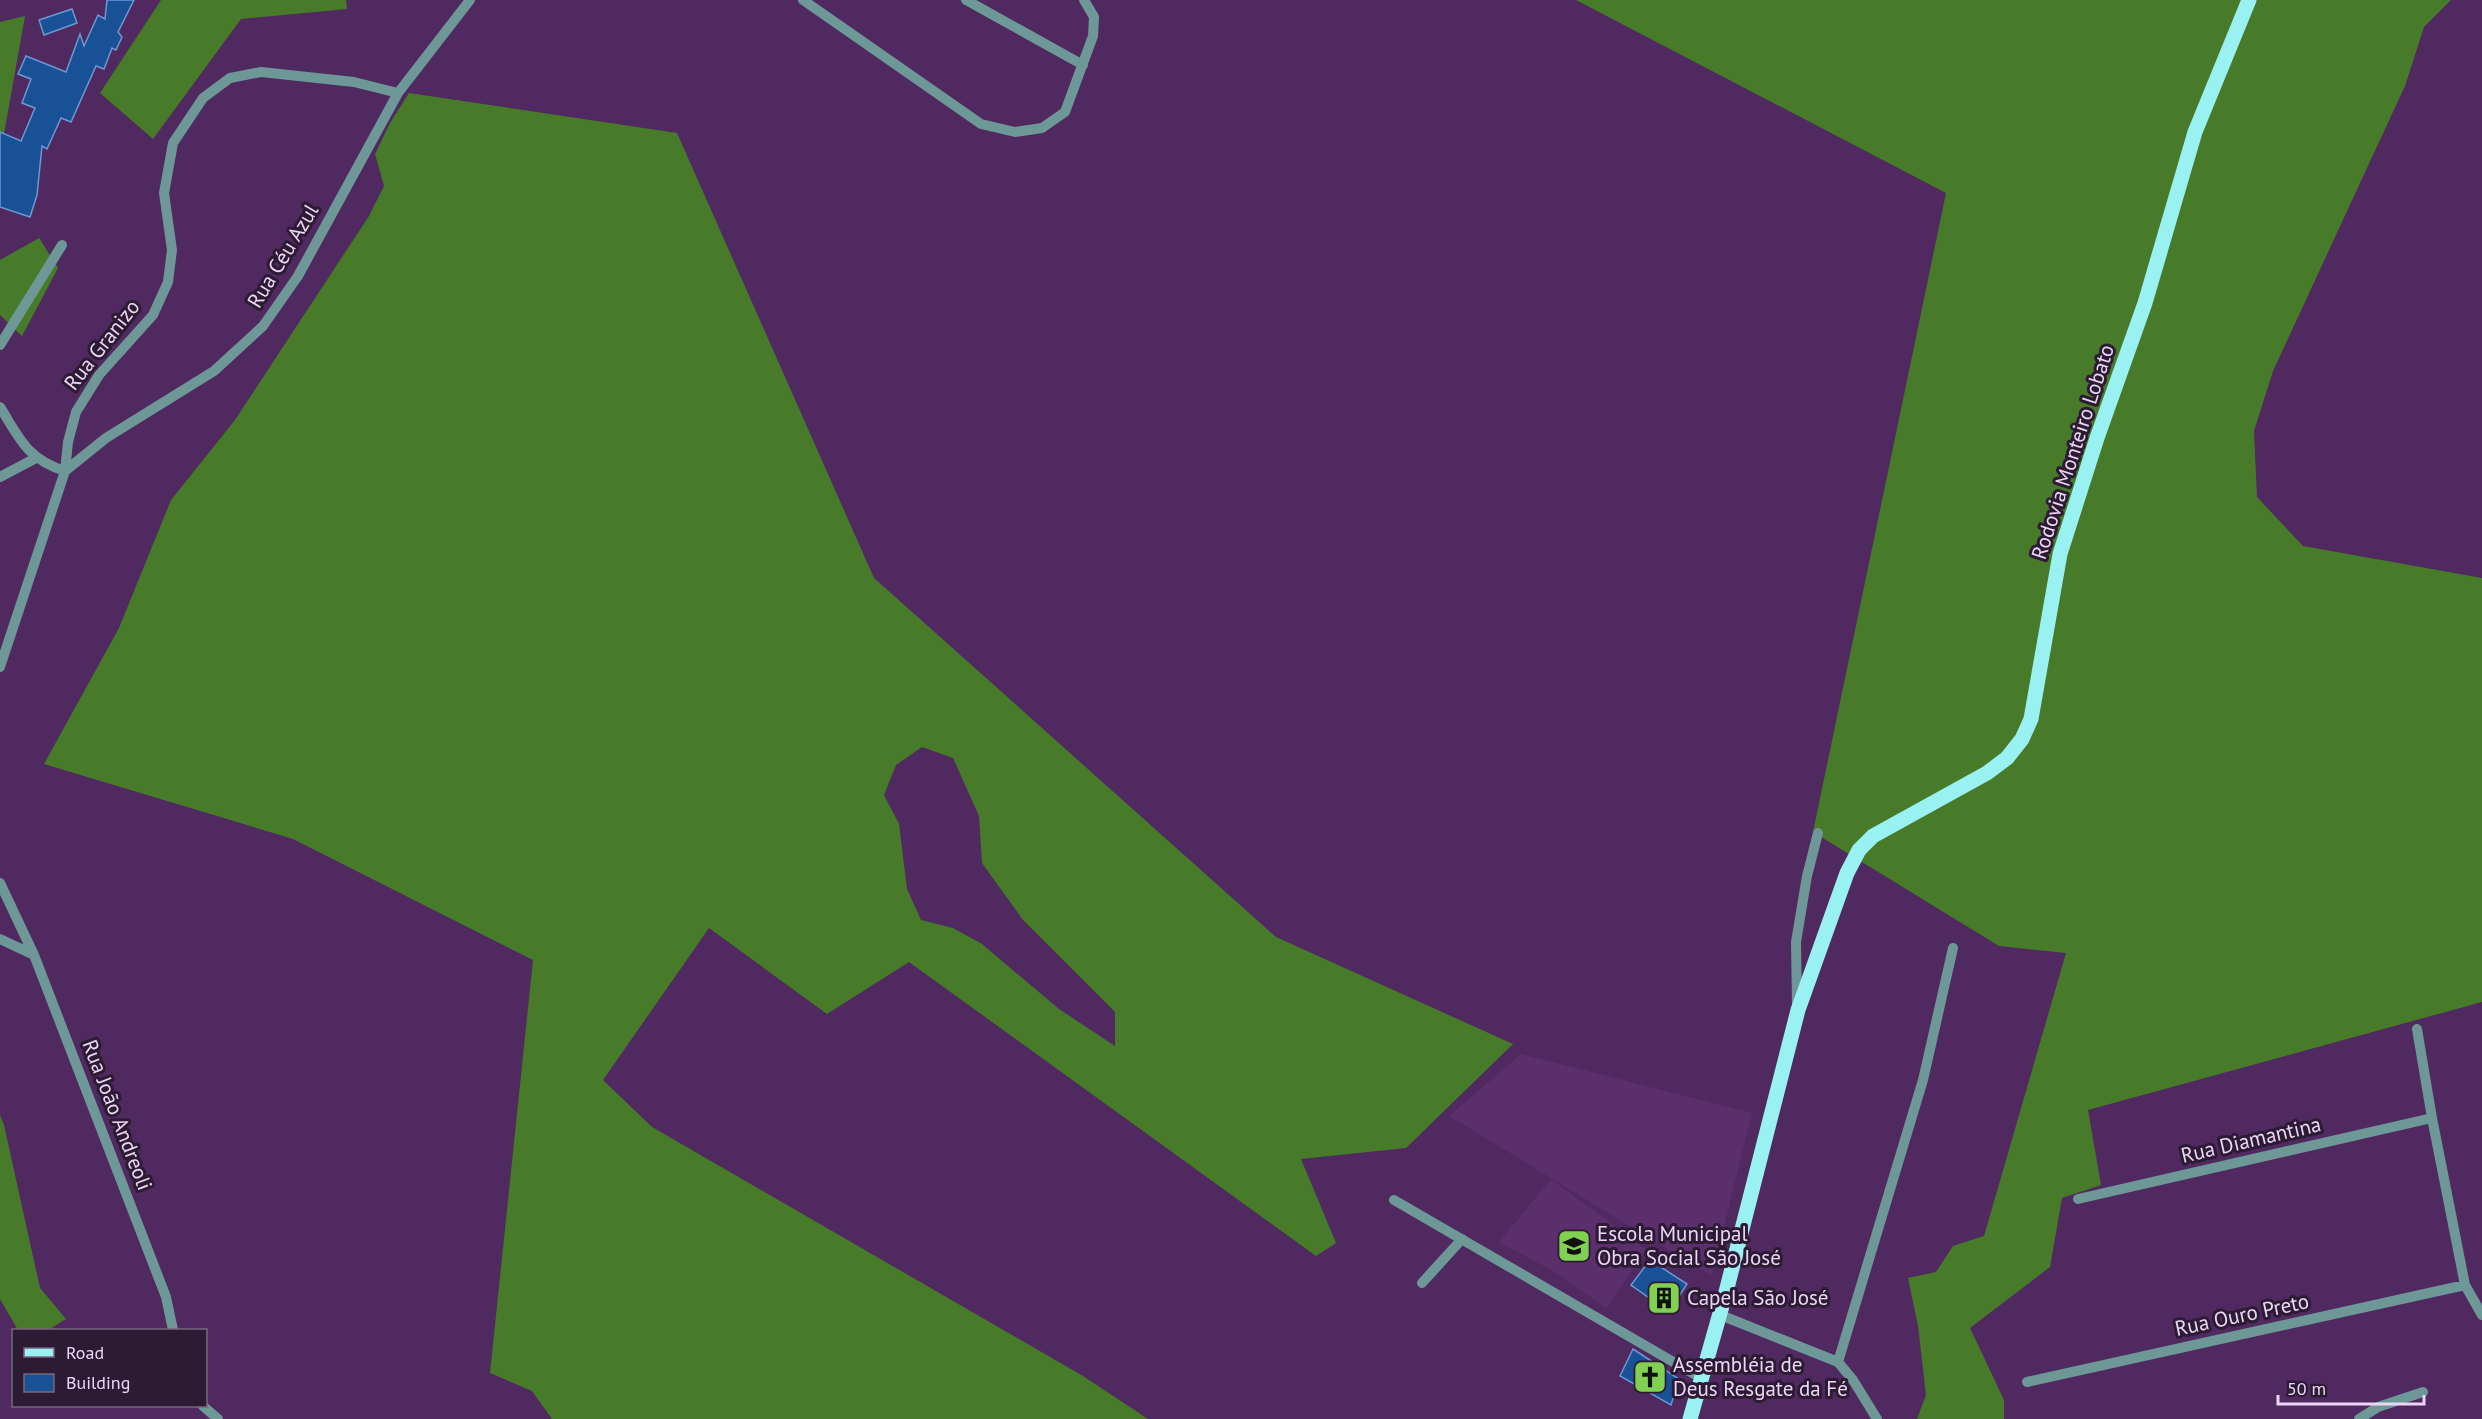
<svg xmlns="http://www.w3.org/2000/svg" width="2482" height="1419" font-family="'PT Sans',sans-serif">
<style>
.built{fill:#5b2f6c}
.forest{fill:#487b29;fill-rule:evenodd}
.building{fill:#185195;stroke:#6c98d3;stroke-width:1.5}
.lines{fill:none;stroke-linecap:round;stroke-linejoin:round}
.minor{stroke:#6e9797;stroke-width:10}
.major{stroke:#99f1f1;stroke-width:15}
.labels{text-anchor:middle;stroke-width:6;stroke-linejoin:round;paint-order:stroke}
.street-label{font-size:21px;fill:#ecd6f6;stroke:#2c1b33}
.poi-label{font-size:21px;fill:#ecd6f6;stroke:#2c1b33;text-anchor:start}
</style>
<rect width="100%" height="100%" fill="#4f295f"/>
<path class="built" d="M1521 1054 1752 1113 1712 1276 1449 1116Z
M1551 1179 1647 1250 1606 1308 1555 1272 1499 1242Z"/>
<path class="forest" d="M161 0H346L347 9 241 19 153 139 100 93Z
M1576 0H2451L2424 27 2405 86 2273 371 2254 431 2257 497 2303 546 2482 578V1002L2088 1110 2101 1185 2062 1198 2050 1267 1970 1328 2004 1400V1419H1917L1926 1395 1918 1326 1908 1278 1936 1272 1953 1246 1984 1236 2066 953 1999 946 1813 832 1946 193Z
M25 16 4 134H0V22Z
M409 93 677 133 874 578 1276 937 1513 1044 1406 1148 1301 1159 1336 1243 1316 1256 909 962 827 1014 709 928 603 1080 652 1127 1083 1376 1148 1419H552L532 1391 490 1373 533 960 293 839 44 764 119 628 171 500 235 420 369 216 384 186 375 154 390 123ZM922 747 953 758 979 816 982 863 1023 920 1115 1012V1046L1059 1009 982 944 953 928 921 920 907 889 899 824 884 795 896 765Z
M39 238 58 268 22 336 0 315V260Z
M0 1115 4 1125 40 1288 66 1319 48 1330H18L0 1299Z"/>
<path class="building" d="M107 0H134L118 32 122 37 116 50 112 48 104 69 96 66 71 122 61 118 47 149 42 146 37 195 30 217 0 207V132L21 141 35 108 22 103 31 79 18 74 26 56 66 72 80 34 84 46 98 15 105 19Z
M72 9 77 23 44 35 39 20Z
M1650 1260 1687 1284 1669 1312 1631 1285Z
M1633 1349 1679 1379 1671 1405 1620 1376Z"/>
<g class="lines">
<path class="minor" d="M803 0 981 124 1015 132 1042 128 1065 112 1093 36 1094 17 1084 0
M966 0 1083 65
M0 345 62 245
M0 407C20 439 27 459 65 471
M65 471 106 438 214 371 263 326 298 276 398 93 470 0
M0 477 36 458
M0 667 65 471 68 442 76 412 99 375 153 315 168 282 172 250 164 193 173 143 203 98 230 78 261 72 354 82 398 93
M0 883 34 955 166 1297 173 1330
M0 939 34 955
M1797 1005 1796 942 1807 876 1818 833
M2417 1029 2432 1118 2465 1285 2482 1315
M2078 1199 2432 1118
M1394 1200 1701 1378
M1422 1283 1462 1239
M1718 1314 1838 1362 1853 1380 1877 1419
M1838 1362 1923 1080 1953 948
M2027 1382 2465 1285
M203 1406 218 1419
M2359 1419 2378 1407 2423 1392"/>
<path class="major" d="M1690 1419 1726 1292 1798 1010 1847 873 1859 850 1873 836 1987 773 2007 758 2022 739 2031 719 2060 554 2097 438 2145 303 2195 132 2249 0"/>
</g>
<defs>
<symbol id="school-square" viewBox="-11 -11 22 22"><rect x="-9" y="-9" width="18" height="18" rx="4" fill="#80d051" stroke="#2c1b33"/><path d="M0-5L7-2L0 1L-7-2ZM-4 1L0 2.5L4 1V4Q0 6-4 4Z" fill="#111"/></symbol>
<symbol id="building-square" viewBox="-11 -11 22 22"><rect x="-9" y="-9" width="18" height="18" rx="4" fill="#80d051" stroke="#2c1b33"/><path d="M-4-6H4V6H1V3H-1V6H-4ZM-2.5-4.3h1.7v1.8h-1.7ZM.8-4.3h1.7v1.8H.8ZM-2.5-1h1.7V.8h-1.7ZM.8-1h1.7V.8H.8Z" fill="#111"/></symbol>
<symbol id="church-square" viewBox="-11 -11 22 22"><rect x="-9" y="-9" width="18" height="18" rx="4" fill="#80d051" stroke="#2c1b33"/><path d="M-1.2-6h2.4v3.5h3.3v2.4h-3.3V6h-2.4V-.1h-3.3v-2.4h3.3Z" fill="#111"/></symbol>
</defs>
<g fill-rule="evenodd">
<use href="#school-square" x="1555" y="1227" width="38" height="38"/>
<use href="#building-square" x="1645" y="1279" width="38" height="38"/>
<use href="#church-square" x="1631" y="1358" width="38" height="38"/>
</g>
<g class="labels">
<g class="street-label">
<text transform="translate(283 256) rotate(-59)" y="7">Rua Céu Azul</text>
<text transform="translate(102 345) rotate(-52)" y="7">Rua Granizo</text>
<text transform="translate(2073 452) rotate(-72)" y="7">Rodovia Monteiro Lobato</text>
<text transform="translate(117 1115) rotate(69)" y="7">Rua João Andreoli</text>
<text transform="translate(2251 1140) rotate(-13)" y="7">Rua Diamantina</text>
<text transform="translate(2242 1315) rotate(-12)" y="7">Rua Ouro Preto</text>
</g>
<g class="poi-label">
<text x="1597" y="1241">Escola Municipal<tspan x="1597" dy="24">Obra Social São José</tspan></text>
<text x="1687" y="1305">Capela São José</text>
<text x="1673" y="1372">Assembléia de<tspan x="1673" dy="24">Deus Resgate da Fé</tspan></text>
</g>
</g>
<rect x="12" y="1329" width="195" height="78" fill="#2c1b33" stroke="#796681" stroke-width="1.5"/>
<rect x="24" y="1348" width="30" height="9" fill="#99f1f1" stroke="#796681" stroke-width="1.5"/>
<text x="66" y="1359" font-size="18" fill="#ecd6f6">Road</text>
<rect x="24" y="1374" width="30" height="18" fill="#185195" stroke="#796681" stroke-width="1.5"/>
<text x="66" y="1389" font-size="18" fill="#ecd6f6">Building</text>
<path d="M2278 1395v9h146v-9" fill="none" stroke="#ecd6f6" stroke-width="3"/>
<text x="2287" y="1395" font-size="18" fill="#ecd6f6" stroke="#2c1b33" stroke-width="4.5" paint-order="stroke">50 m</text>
</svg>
